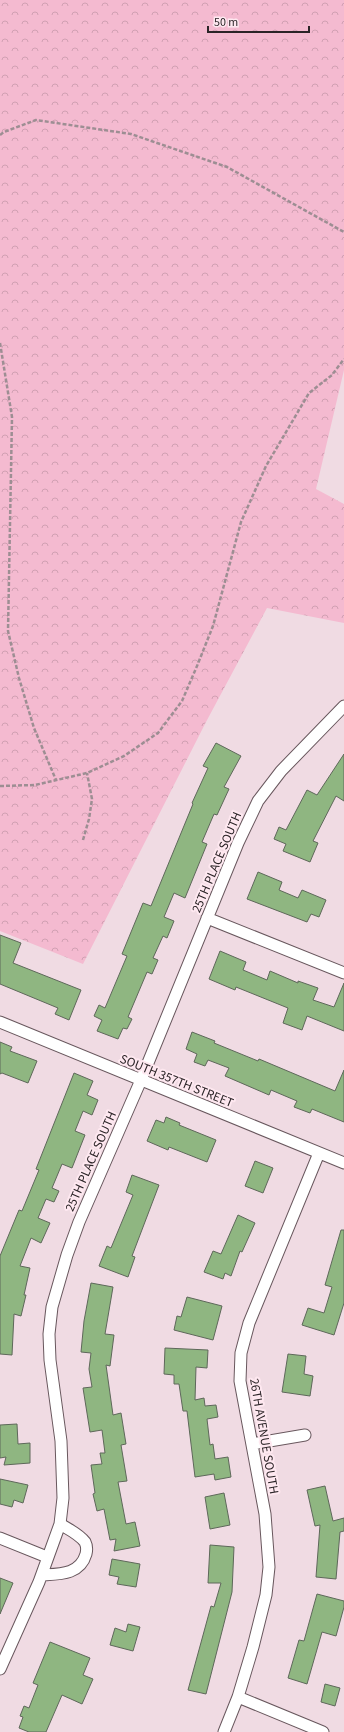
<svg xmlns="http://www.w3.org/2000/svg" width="344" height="1732" font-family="'Source Sans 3',sans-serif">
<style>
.forest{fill:url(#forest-crowns)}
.building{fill:#8fb681;stroke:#5e685a}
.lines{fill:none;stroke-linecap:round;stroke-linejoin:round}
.minor-casing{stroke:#68575d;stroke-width:13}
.path{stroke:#9d8e93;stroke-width:2.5;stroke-dasharray:4 2;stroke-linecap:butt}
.minor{stroke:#fff;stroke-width:11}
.labels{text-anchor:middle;stroke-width:4;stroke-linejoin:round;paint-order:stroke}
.street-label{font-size:13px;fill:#2b2427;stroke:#fee8f0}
</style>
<defs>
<pattern id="forest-crowns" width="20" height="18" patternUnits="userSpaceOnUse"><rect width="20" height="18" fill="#f4bad0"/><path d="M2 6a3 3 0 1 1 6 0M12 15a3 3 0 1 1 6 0" fill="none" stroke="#d1a0b3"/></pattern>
</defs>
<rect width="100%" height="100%" fill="#f0dbe3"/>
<path class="forest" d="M0 0H344V370L316 489 344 504V623L267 608 206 722 83 964 0 931Z"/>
<path class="building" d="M216 743 241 756 224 787 229 789 217 815 214 814 202 842 207 844 185 898 174 893 164 917 174 921 167 938 163 936 153 958 158 960 152 974 147 972 128 1017 132 1019 127 1029 123 1028 118 1039 97 1031 102 1020 94 1016 99 1005 105 1008 127 956 122 954 143 903 151 906 193 804 192 803 208 768 203 766Z
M344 754V801L336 796 313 841 318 843 310 862 283 851 286 844 274 839 279 827 286 830 307 790 317 795Z
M258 872 282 882 279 890 298 898 302 890 326 900 319 917 311 914 307 922 247 899Z
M0 935 21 943 13 963 81 990 69 1020 55 1014 58 1008 0 984Z
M220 951 246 962 243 970 267 980 270 971 298 983V981L318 988 313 1000 334 1007 344 983V1031L307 1016 302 1030 283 1023 288 1008 236 987 235 990 209 979Z
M192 1032 215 1041 214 1043 258 1061 259 1059 335 1091 344 1070V1122L312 1109 310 1113 294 1107 297 1101 271 1090 269 1095 225 1076 229 1068 208 1060 205 1066 194 1062 197 1054 186 1049Z
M0 1042 12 1047 10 1051 37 1061 28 1083 2 1073 0 1074Z
M74 1073 93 1081 87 1095 98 1100 92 1115 83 1111 75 1131 85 1135 72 1168 62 1164 52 1188 59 1191 54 1202 46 1199 38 1218 50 1223 41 1243 31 1238 20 1266 30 1268 24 1295H26L21 1316 14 1314 12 1355 0 1354V1256L19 1210 22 1211 39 1170 36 1169Z
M166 1117 180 1123 179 1125 216 1140 207 1162 169 1147 168 1150 147 1141 156 1120 164 1123Z
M255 1161 273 1168 263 1193 245 1186Z
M132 1175 159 1185 132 1256 135 1257 128 1277 99 1266 107 1246 111 1248 133 1195 126 1192Z
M238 1215 255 1223 242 1252 240 1251 231 1276 225 1273 223 1279 204 1272 213 1251 221 1254Z
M341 1230H344V1303L334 1335 302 1325 308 1308 324 1313 332 1287 325 1285Z
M91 1283 113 1287 105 1334 114 1335 110 1366 106 1365 113 1415 121 1413 126 1444 121 1445 127 1481 118 1482 126 1524 135 1522 140 1546 114 1551 116 1539 110 1540 104 1509 97 1511 93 1494 95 1493 91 1465 102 1464 100 1453H105L102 1430 90 1432 83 1388 92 1387 89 1369 91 1353 81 1352 84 1321Z
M187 1297 222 1306 213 1340 174 1330 177 1316 181 1317Z
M165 1348 208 1350 207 1368 196 1367 195 1400 204 1398 205 1406 216 1405 218 1417 207 1419 210 1445 213 1444 215 1459 228 1457 231 1477 215 1480 214 1474 195 1477 187 1411H183L179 1384H174V1375L164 1374Z
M288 1354 306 1356 304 1374 313 1376 310 1396 282 1392Z
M17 1424 18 1444 30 1443V1463L4 1465 6 1457 0 1458V1425Z
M0 1479 28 1485 23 1503 14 1500 12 1507 0 1504Z
M325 1486 333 1521 344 1518V1531L340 1532 336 1579 316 1577 320 1525 315 1526 307 1490Z
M224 1493 230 1525 210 1529 205 1497Z
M210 1545 234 1547 232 1592 206 1694 188 1690 211 1606 214 1607 221 1583H208Z
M112 1559 140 1564 136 1587 117 1584 119 1577 109 1575Z
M0 1578 13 1583 0 1614Z
M317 1594 344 1601V1607L336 1636 322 1632 307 1684 288 1678 299 1640 304 1641Z
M128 1624 140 1627 133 1651 110 1645 115 1628 126 1632Z
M50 1642 90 1658 83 1675 93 1679 82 1704 62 1695 46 1732H29L19 1728 23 1717 20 1716 24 1706 29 1708 38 1685 33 1683Z
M325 1684 340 1688 335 1706 321 1702Z"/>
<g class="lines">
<defs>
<path id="minor" d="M207 918 344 973
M0 1022 344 1163
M252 1444 305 1435
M0 1538 47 1557
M42 1575C59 1574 80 1575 86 1554 87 1550 87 1546 85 1542 79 1534 68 1529 60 1524
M0 1669 39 1582 60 1524 63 1498 61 1441 50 1360 49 1334 52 1307 67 1255 79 1222 141 1080 238 843 258 801 281 771 344 706
M238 1697 323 1732
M224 1732 238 1697 253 1647 266 1595 269 1567 265 1514 240 1381 241 1353 249 1323 319 1153"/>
</defs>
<use href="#minor" class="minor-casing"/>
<path class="path" d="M0 135 4 132 36 120 131 134 227 167 344 232
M0 343 12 417 8 631 19 678 34 728 56 780
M0 786 35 785 87 773 124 756 158 733 182 701 197 666 213 626 241 522 266 466 309 393 332 375 344 359
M83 840 89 819 92 799 87 773"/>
<use href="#minor" class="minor"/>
</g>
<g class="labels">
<g class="street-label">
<text transform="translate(216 862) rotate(-67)" y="5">25TH PLACE SOUTH</text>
<text transform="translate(177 1080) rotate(22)" y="5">SOUTH 357TH STREET</text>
<text transform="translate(90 1161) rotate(-66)" y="5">25TH PLACE SOUTH</text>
<text transform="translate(265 1436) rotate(80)" y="5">26TH AVENUE SOUTH</text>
</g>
</g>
<path d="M208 26v6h101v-6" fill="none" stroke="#2b2427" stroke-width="2"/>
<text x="214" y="26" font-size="12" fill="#2b2427" stroke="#fee8f0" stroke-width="3" paint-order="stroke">50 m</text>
</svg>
